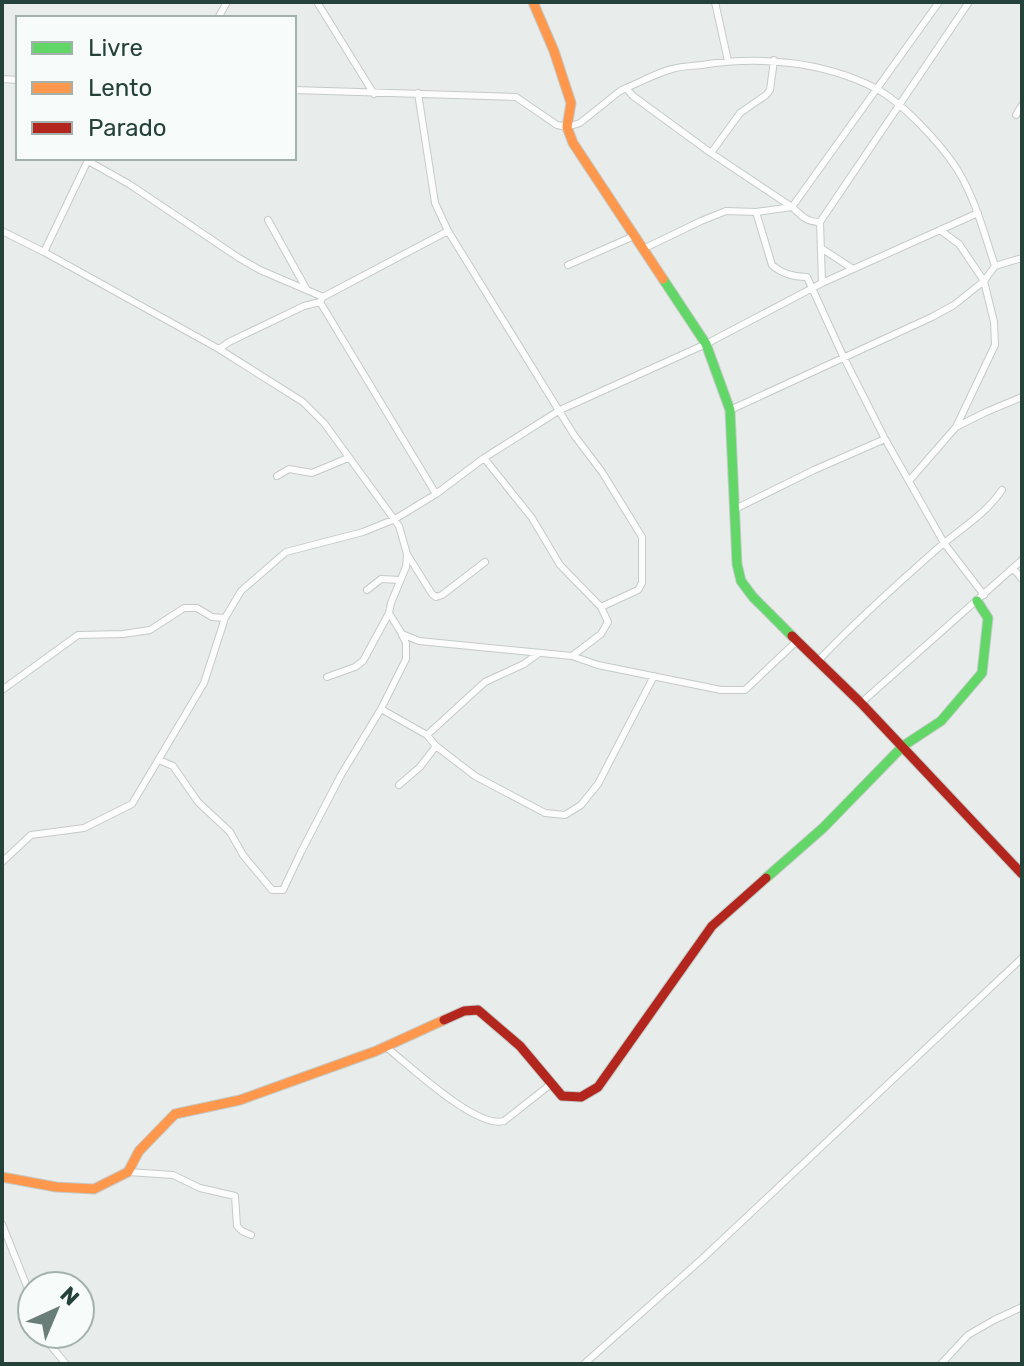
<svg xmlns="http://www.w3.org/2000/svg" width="1024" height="1366" font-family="Rubik,sans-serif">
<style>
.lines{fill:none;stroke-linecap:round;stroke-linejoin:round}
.street-casing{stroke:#c5cac8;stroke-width:8}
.fast-casing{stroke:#c3cbc8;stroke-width:11}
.slow-casing{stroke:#c3cbc8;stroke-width:11}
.jam-casing{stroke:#c3cbc8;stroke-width:11}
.street{stroke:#fcfcfc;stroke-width:6}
.fast{stroke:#63d668;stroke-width:9}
.slow{stroke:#ff974d;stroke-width:9}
.jam{stroke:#b3261e;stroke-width:9}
</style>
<rect width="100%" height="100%" fill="#e8edeb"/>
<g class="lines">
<defs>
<path id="street" d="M317 2 374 94
M715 2 728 61
M218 18 227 2
M2 79 18 80
M626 88 633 96 711 153 792 207 939 2
M294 90 516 97 557 125 567 127 580 123 620 91 626 88C641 82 656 73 672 69 681 66 692 66 702 65 759 56 822 61 875 88 902 102 940 143 957 169 975 198 984 233 995 266L984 281 994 322 995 345 956 427 909 481
M418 93 435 203 448 231 574 435 602 472 642 537V583L638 590 601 607
M1016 115 1022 105
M711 153 740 113 766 95 770 90 774 60
M88 161 129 184 239 258 260 270 323 297
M268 220 307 290
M820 222C806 222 802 216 792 207L756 212 772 265C782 274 794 277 807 277L843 356 885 439 944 543 984 595
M2 231 44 252 219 349 303 402 324 423 399 526 407 554 406 567 391 603 389 613 402 634 419 641 572 656 598 665 721 690H745L797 641
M821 248 853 269
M643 249 701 221 726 211 756 212
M44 252 89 158
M568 265 634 236
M995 266 1022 258
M822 283 820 222 969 2
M219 349 229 342 304 306 320 302
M730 410 932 317 954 305 984 281 959 244 940 230
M956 427 986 412 1022 397
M484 458 532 518 560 565 601 607 608 622 601 634 572 656
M277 476 289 469 312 473 348 458
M436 494 320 302 323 297 448 231
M735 509 814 470 885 439
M407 554 432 594 436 597 442 595 485 562
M1013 568 1022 579
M367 590 381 579 400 580
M818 661C856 621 896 585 937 549 960 529 985 515 1002 490
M327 677 355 667 363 661 389 613
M2 690 78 635 123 634 150 630 184 608H197L212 617 225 618
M861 703 1022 560
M381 709 427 735 436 746 475 776 545 813 565 815 581 805 598 784 654 676
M427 735 485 682 524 664 539 653
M159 760 173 766 198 802 230 832 243 855 272 890H283L301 852 341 775 381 709 406 659V643L402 635
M399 785 420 767 436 746
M2 862 31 835 84 828 132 804 204 683 225 618 241 591 286 552 363 532 395 519 436 494 484 458 560 410 706 344 822 283 978 213
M386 1047C409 1065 476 1129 504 1121L551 1084
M128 1172 173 1175 200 1188 235 1196 237 1226 242 1231 251 1235
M2 1224 32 1299
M46 1334 51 1346 66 1364
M584 1364 703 1258 1022 958
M941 1364 968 1335 994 1320 1022 1307"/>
<path id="fast" d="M663 279 706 344 730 410 737 564 741 581 753 597 792 636
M766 878 823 828 903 746 941 721 982 673 988 618 977 601"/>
<path id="slow" d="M533 2 554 51 571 103 567 127 573 143 663 279
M2 1177 56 1187 94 1189 128 1172 139 1151 175 1114 240 1100 376 1051 444 1020"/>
<path id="jam" d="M792 636 861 703 1022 874
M444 1020 464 1011 478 1010 520 1046 562 1096 581 1097 598 1087 712 926 766 878"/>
</defs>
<use href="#street" class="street-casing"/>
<use href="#fast" class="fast-casing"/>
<use href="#slow" class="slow-casing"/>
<use href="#jam" class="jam-casing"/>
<use href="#street" class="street"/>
<use href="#fast" class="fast"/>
<use href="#slow" class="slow"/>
<use href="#jam" class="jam"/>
</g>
<rect width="1024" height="1366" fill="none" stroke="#24423a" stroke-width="8"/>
<rect x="16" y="16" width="280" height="144" fill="#f7fbf9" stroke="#a3b1ad" stroke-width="2"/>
<rect x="32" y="42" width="40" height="12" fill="#63d668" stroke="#a3b1ad" stroke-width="2"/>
<text x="88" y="56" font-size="24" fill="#24423a">Livre</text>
<rect x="32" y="82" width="40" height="12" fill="#ff974d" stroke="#a3b1ad" stroke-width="2"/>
<text x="88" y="96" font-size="24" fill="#24423a">Lento</text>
<rect x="32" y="122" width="40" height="12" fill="#b3261e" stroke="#a3b1ad" stroke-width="2"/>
<text x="88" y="136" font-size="24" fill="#24423a">Parado</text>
<g transform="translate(56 1310) rotate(44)"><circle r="38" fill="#f7fbf9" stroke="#a3b1ad" stroke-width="2"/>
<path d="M0-6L14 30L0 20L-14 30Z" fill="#697e78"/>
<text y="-12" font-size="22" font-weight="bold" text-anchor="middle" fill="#24423a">N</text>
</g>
</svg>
